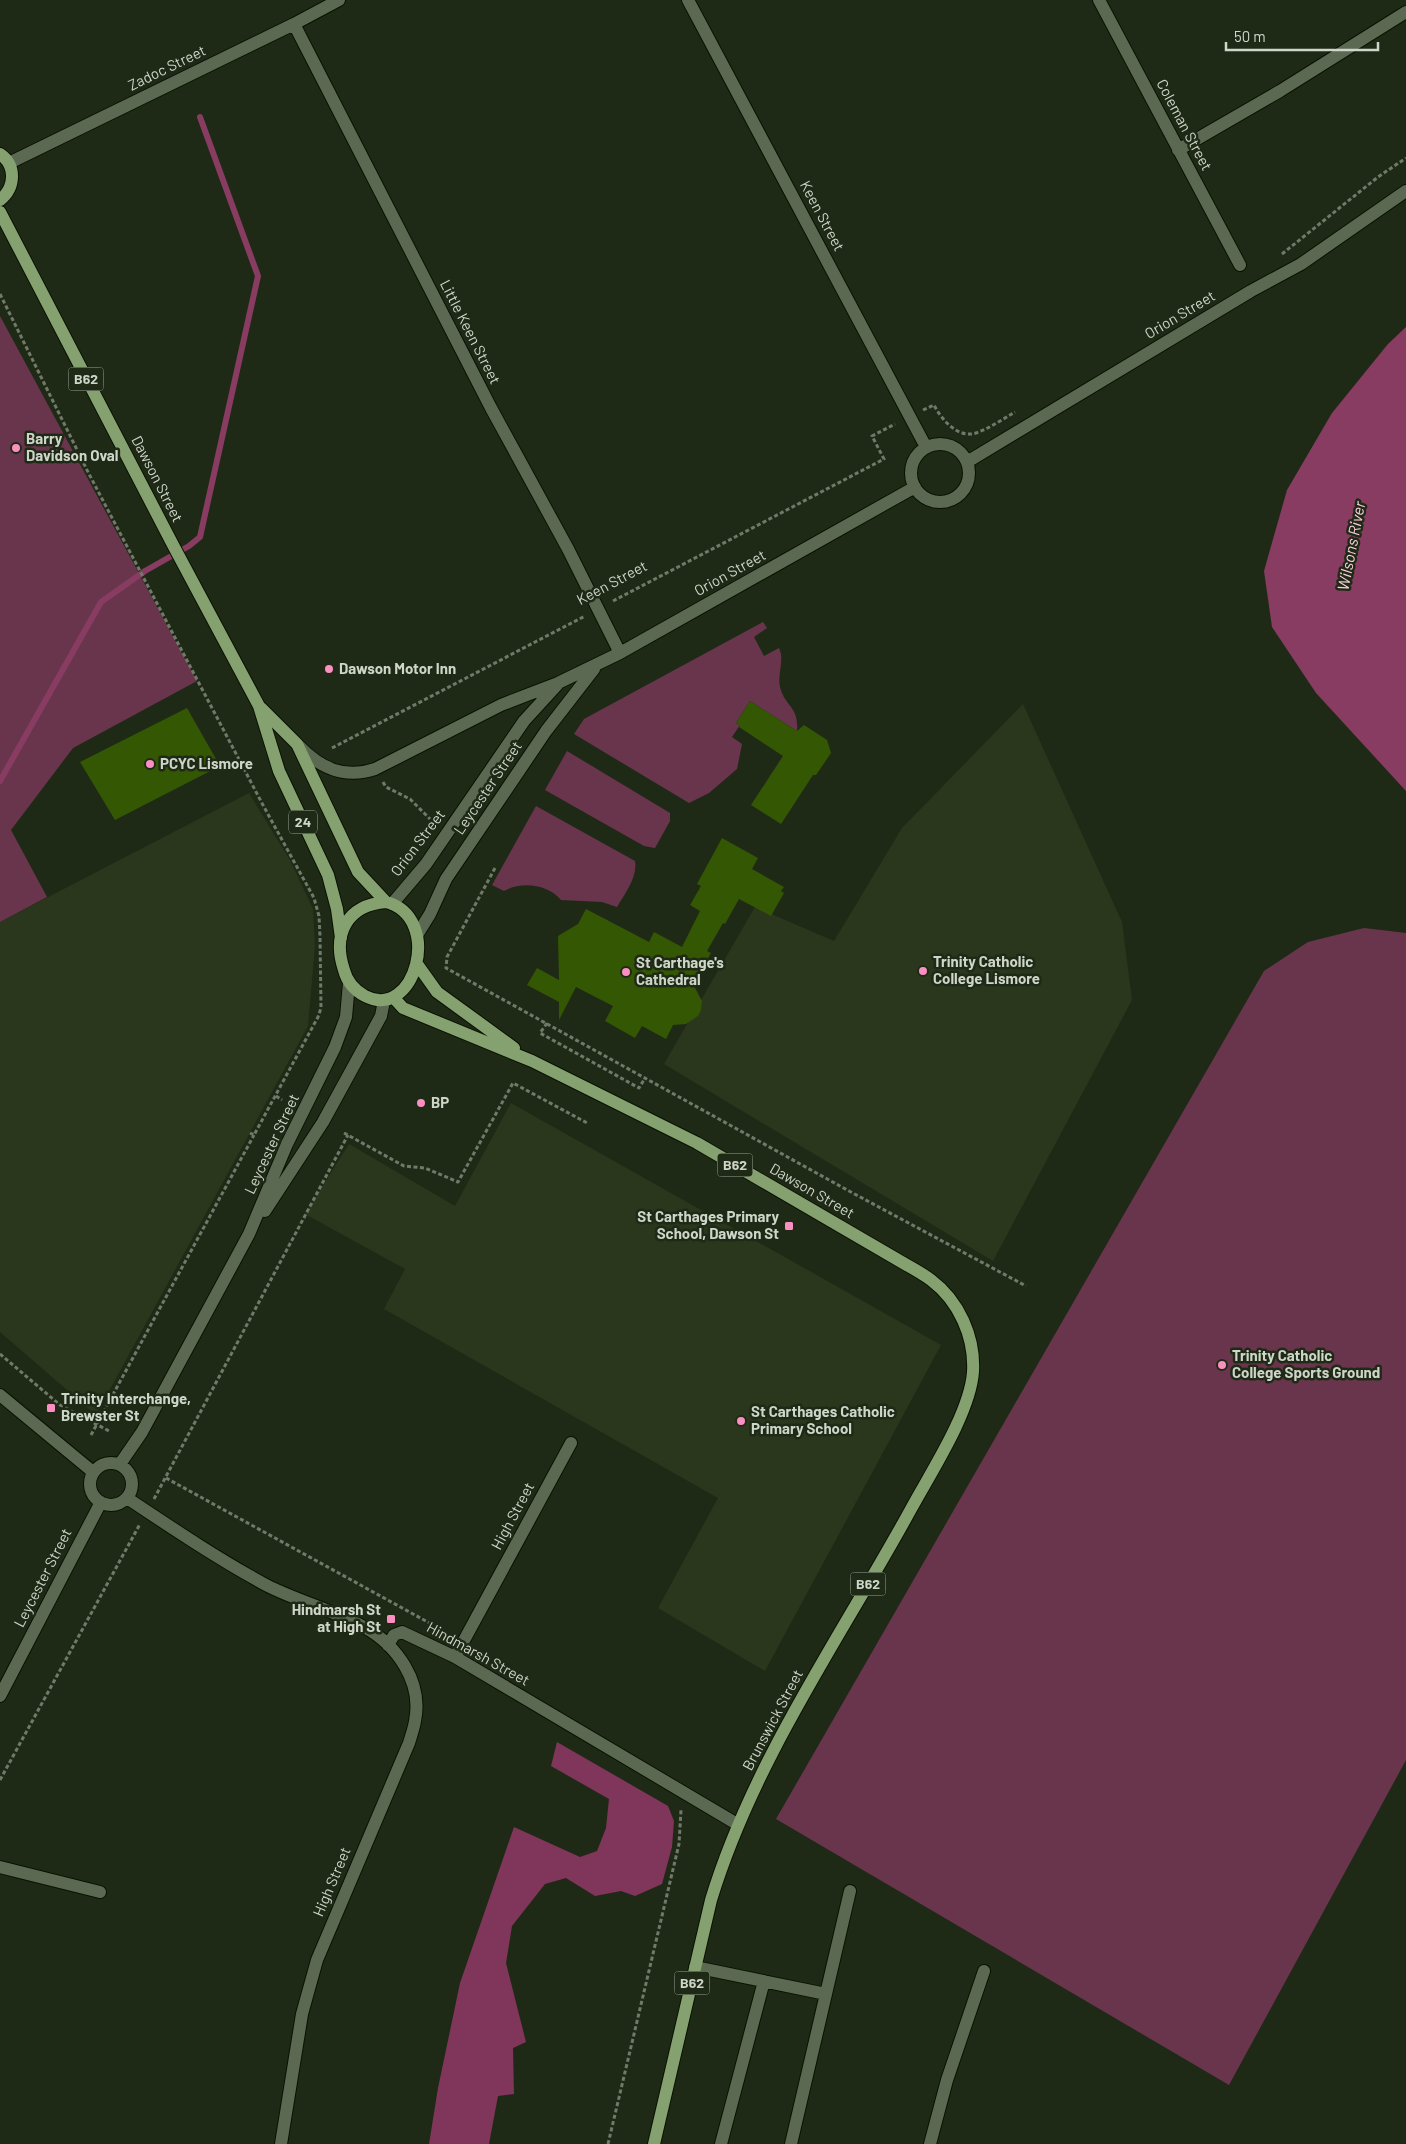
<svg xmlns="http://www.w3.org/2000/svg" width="1406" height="2144" font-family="Barlow,sans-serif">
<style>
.built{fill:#2a371d}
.green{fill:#69354d}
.forest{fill:#80355a}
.water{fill:#883c61}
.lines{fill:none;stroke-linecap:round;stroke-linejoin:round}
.stream{stroke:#883c61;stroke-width:6}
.building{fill:#345703}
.minor-casing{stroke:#091202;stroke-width:14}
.major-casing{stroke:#091202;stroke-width:14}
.path{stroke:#717a6a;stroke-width:3;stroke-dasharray:4 2.5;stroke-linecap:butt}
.minor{stroke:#5c6952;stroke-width:12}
.major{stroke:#85a16f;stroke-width:12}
.poi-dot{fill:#fc8fc1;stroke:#1f2a16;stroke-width:2}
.labels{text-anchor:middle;stroke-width:5;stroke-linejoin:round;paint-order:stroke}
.shield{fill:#1f2a16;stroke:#9aa293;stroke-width:1}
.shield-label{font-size:14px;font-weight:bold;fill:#ced5c9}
.street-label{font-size:15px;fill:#ced5c9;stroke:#1f2a16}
.poi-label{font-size:15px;font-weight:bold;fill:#ced5c9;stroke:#1f2a16;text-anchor:start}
.water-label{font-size:16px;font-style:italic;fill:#fbcde0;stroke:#1f2a16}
</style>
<rect width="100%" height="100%" fill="#1f2a16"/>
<path class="built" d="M1023 704 1122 922 1132 1000 993 1261 664 1064 755 907 834 941 902 828Z
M249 793 291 862 313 909 315 946 308 1026 96 1415 0 1332V922Z
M511 1103 941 1345 765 1671 658 1608 718 1498 384 1309 405 1269 305 1214 349 1144 455 1206Z"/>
<path class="green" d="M0 316 197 681 73 748 11 830 47 897 0 922Z
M763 622 767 628 754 637 764 656 779 648C785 660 777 674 780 687 785 707 799 706 797 731L750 701 736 723 740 725 732 737 742 744 737 769 709 793 689 803 574 734 584 719Z
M567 751 670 813V821L655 848 644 846 545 790Z
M536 806 635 861C638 876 625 894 617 907L602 902 561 900C548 884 521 881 504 891L492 885Z
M1364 928 1406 933V1760L1229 2085 776 1819 1264 971 1308 942Z"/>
<path class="forest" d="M557 1742 668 1806 674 1821 672 1847 662 1884 635 1896 621 1891 595 1896 566 1878 545 1884 512 1926 506 1963 526 2042 513 2048 514 2094 498 2096 489 2144H429L438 2088 460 1983 514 1827 580 1857 597 1851 606 1828 609 1799 551 1766Z"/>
<path class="water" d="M1406 327V791L1316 693 1272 627 1264 571 1287 490 1332 413 1388 344Z"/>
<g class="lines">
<path class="stream" d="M0 781 101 602 145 571 189 546 200 537 258 276 200 117"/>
</g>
<path class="building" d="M750 701 797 731 804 725 827 740 831 753 816 775H813L781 824 751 805 783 756 739 727 740 725 736 723Z
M187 708 220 766 115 820 80 762Z
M722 838 758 858 752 869 784 887 781 891 784 893 771 916 739 899 725 924 723 923 707 951 711 953 693 984 702 1001 701 1010 698 1016 686 1024 673 1025 666 1039 642 1026 635 1038 605 1021 613 1006 576 987 559 1020V1002L527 985 537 968 559 980 558 936 578 924 586 909 649 942 654 932 682 947 700 911 690 905 701 886 697 884Z"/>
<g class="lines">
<defs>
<path id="minor" d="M688 0 926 447
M1099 0 1240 265
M294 24 491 408 568 549 620 653
M1178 150 1280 91 1406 12
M9 163 294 24 339 0
M911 473a29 29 0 1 1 58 0a29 29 0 1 1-58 0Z
M967 462 1251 291 1301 264 1406 191
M299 746C321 769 345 779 375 769L501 705 558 683 620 653 915 487
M392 904 426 864 524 721 557 685
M417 935 430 914 446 879 546 731 594 669
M265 1211 323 1122 381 1016 384 1001
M0 1395 93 1472
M90 1484a21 21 0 1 1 42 0a21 21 0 1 1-42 0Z
M120 1464 142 1432 249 1234 287 1144 335 1047 346 1017 349 983
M127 1498C172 1528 218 1559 266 1585 297 1601 333 1610 364 1627 397 1645 423 1682 415 1721 414 1728 411 1736 409 1743L317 1960 302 2014 281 2144
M388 1645 394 1635 402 1632 455 1657 737 1824
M455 1657 571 1443
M0 1696 101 1502
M0 1867 100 1892
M695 1967 826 1994
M721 2144 764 1981
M791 2144 850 1891
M930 2144 947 2080 984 1971"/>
<path id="major" d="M0 154C17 166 15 188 0 200
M0 212 173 545 259 706 279 771 328 875 337 909 341 938
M261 708 297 744 358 872 386 902
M386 902C444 917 415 1022 365 996 354 990 347 982 344 970 332 934 347 905 386 902Z
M417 964 437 992 514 1048
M393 997 403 1008 532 1061 697 1143 905 1264C914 1269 923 1274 931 1280 959 1301 975 1337 973 1372 970 1413 931 1472 911 1509 841 1637 754 1759 711 1900L654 2144"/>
</defs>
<use href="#minor" class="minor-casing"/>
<use href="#major" class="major-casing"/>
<path class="path" d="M1282 254 1378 177 1406 158
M0 294 89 474 264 807 314 898 319 916 320 936 321 1008 318 1017 254 1135 250 1133
M923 410 934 405C941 419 958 439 976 433 990 428 1003 419 1015 412
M613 601 884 459 872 436 895 424
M332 748 585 616
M383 782 386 787 410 799 430 819
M495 868 447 957 446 968 849 1191 1026 1286
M547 1023 540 1033 639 1088 645 1078
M276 1096 282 1100
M344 1133 404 1166 425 1168 458 1182 513 1083 589 1124
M0 1354 60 1405 111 1432
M91 1435 254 1135
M166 1478 444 1631
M154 1499 348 1135
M0 1780 140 1524
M608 2144 679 1844 681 1810"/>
<use href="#minor" class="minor"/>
<use href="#major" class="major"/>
</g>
<g class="poi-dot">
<circle cx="16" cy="448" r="5"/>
<circle cx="329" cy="669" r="5"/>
<circle cx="150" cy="764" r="5"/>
<circle cx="923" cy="971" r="5"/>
<circle cx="626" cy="972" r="5"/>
<circle cx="421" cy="1103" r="5"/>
<rect x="784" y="1221" width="10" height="10" rx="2.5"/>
<circle cx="1222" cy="1365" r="5"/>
<rect x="46" y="1403" width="10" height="10" rx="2.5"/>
<circle cx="741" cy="1421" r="5"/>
<rect x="386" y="1614" width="10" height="10" rx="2.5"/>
</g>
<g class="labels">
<g class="shield">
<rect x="68.5" y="367.5" width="35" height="23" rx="4"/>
<rect x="289" y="810.5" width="28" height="23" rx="4"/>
<rect x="717.5" y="1153.5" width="35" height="23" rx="4"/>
<rect x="850.5" y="1572.5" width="35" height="23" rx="4"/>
<rect x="674.5" y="1971.5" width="35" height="23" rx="4"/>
</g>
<g class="shield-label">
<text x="86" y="384">B62</text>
<text x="303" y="827">24</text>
<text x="735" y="1170">B62</text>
<text x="868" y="1589">B62</text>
<text x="692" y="1988">B62</text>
</g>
<g class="street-label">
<text transform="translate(167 68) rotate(-26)" y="5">Zadoc Street</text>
<text transform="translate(1184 125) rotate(62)" y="5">Coleman Street</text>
<text transform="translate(822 216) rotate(62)" y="5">Keen Street</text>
<text transform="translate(1180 315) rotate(-31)" y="5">Orion Street</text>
<text transform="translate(470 332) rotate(63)" y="5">Little Keen Street</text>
<text transform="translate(157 479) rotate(63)" y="5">Dawson Street</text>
<text transform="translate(730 573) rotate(-29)" y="5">Orion Street</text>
<text transform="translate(612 583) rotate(-28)" y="5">Keen Street</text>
<text transform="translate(488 788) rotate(-56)" y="5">Leycester Street</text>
<text transform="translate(418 843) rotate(-53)" y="5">Orion Street</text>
<text transform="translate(272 1144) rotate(-65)" y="5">Leycester Street</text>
<text transform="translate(812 1191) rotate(30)" y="5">Dawson Street</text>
<text transform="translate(513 1516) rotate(-62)" y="5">High Street</text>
<text transform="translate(43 1578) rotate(-63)" y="5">Leycester Street</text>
<text transform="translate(478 1654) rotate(29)" y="5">Hindmarsh Street</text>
<text transform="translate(773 1720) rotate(-62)" y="5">Brunswick Street</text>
<text transform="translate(332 1882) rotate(-67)" y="5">High Street</text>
</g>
<g class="poi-label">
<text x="26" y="444">Barry<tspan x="26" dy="17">Davidson Oval</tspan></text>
<text x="339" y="674">Dawson Motor Inn</text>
<text x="160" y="769">PCYC Lismore</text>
<text x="933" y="967">Trinity Catholic<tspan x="933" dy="17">College Lismore</tspan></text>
<text x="636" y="968">St Carthage's<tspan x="636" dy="17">Cathedral</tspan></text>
<text x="431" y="1108">BP</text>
<text x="779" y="1222" text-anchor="end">St Carthages Primary<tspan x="779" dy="17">School, Dawson St</tspan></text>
<text x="1232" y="1361">Trinity Catholic<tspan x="1232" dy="17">College Sports Ground</tspan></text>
<text x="61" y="1404">Trinity Interchange,<tspan x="61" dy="17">Brewster St</tspan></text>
<text x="751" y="1417">St Carthages Catholic<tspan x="751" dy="17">Primary School</tspan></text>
<text x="381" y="1615" text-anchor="end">Hindmarsh St<tspan x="381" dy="17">at High St</tspan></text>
</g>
<g class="water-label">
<text transform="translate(1351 546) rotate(-79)" y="6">Wilsons River</text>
</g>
</g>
<path d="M1226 42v8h152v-8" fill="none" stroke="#ced5c9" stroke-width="2.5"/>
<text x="1234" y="42" font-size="15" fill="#ced5c9" stroke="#1f2a16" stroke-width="4" paint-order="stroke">50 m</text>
</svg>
